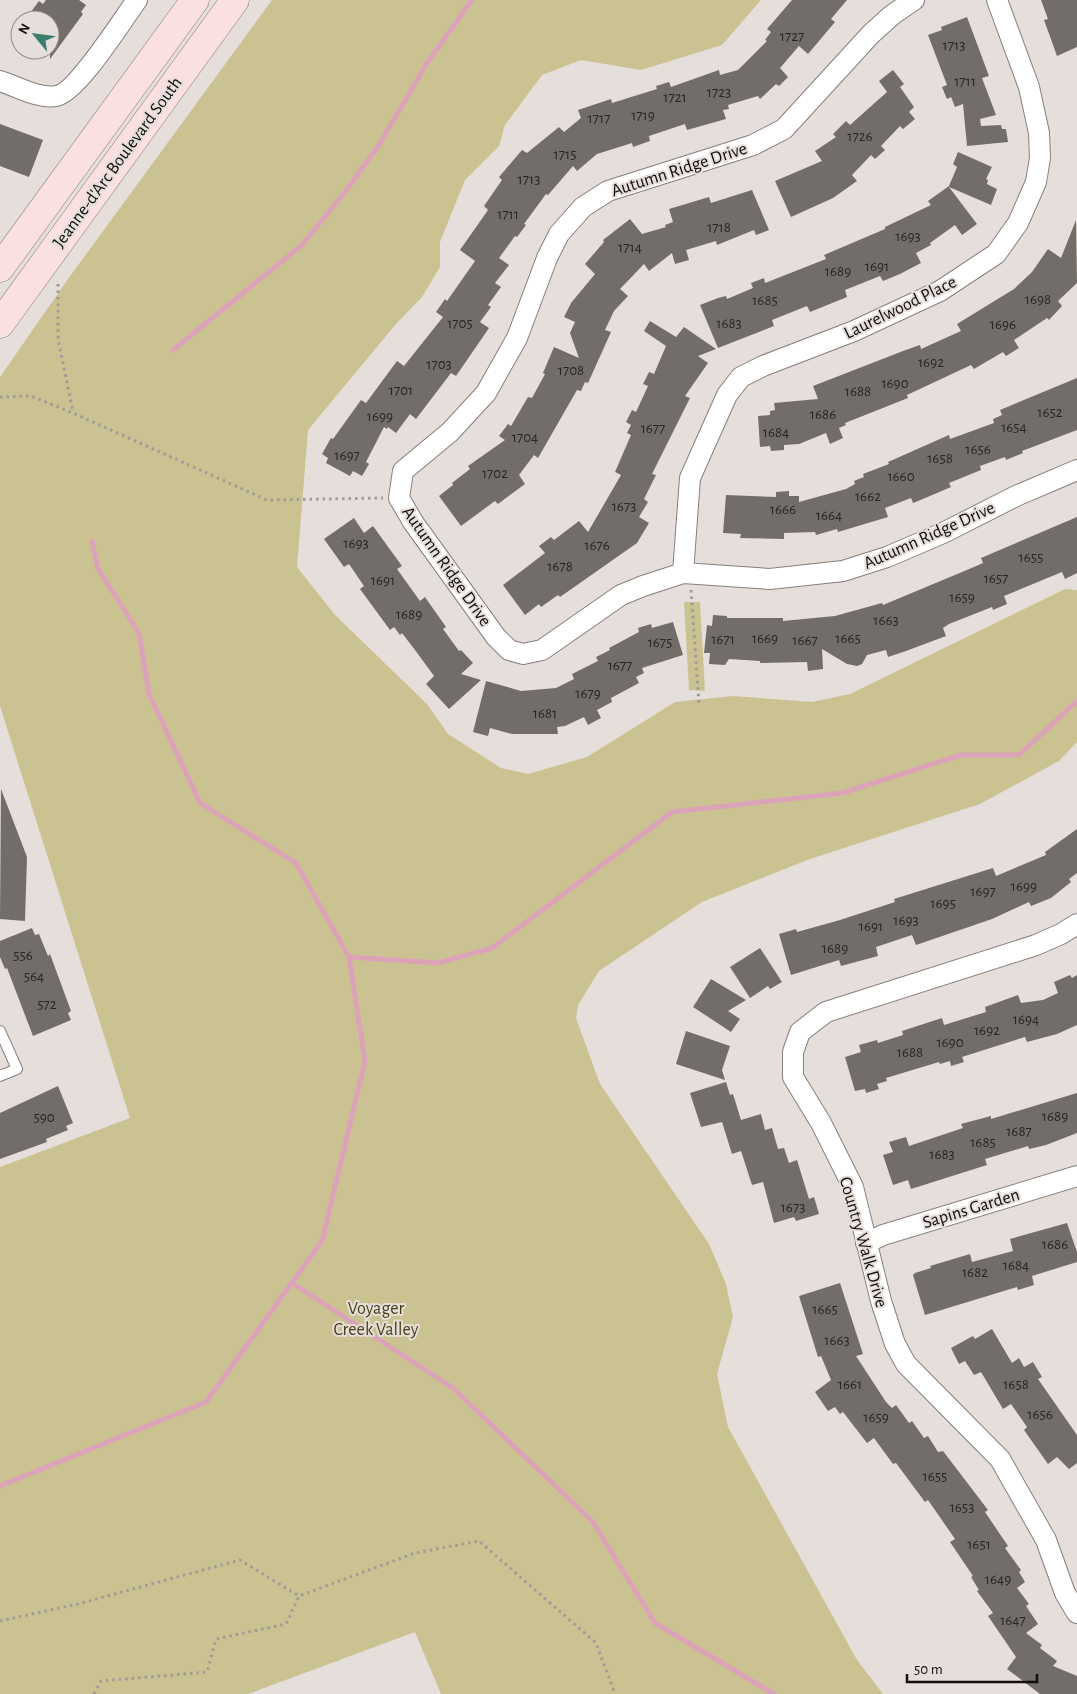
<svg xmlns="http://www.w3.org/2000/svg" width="1077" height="1694" font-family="'Alegreya Sans',sans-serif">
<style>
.green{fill:#cbc292}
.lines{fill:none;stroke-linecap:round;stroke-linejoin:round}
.stream{stroke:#dca3b8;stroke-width:5}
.building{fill:#726d68}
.service-casing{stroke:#867f7c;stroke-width:12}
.minor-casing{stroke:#867f7c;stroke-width:22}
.secondary-casing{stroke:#867f7c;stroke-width:29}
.path{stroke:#a19a97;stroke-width:3;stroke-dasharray:2.5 4;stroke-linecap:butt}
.service{stroke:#fff;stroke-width:10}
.minor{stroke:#fff;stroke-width:20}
.secondary{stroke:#fae0e0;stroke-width:28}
.labels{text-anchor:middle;stroke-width:4;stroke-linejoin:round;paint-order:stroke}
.number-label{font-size:15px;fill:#282523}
.street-label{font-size:18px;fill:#100d0c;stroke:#e6deda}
.park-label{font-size:18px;fill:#463e12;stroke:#e6deda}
</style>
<rect width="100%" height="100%" fill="#e6deda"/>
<path class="green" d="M272 0H761L722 45 641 70 581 60 542 75 505 125 499 146 465 180 440 242V267L422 297 396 324 308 430 297 567 335 615 427 704 448 734 501 768 528 774 587 757 675 702 733 696 812 702 850 694 1065 589 1077 590V742L1059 761 980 804 810 859 702 902 599 971 578 1005 576 1018 600 1084 709 1244 726 1284 733 1317 717 1374 728 1427 857 1660 883 1694H441L415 1632 248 1694H0V1167L130 1118 0 706V377L68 279Z
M684 602H700L705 691 689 690Z"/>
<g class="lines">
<path class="stream" d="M173 350 302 245 345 192 379 145 427 63 472 0
M349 957 438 963 492 948 672 812 842 793 961 755H1019L1077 701
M292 1283 453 1388 593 1522 655 1623 774 1694
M0 1486 206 1402 322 1241 365 1061 349 957 296 863 200 803 149 694 139 633 98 569 92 541"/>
</g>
<path class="building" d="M46 0H79L86 5 81 12 83 14 50 59V20H25L39 1 43 4Z
M792 0H847L831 19 835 22 808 54 799 46 780 68 788 77 779 86 776 84 760 99 758 96 728 105 729 109 723 110 726 119 687 130 685 124 649 136 650 141 633 147 632 143 597 154 577 171 573 166 548 195 546 194 524 224 526 225 517 237 515 236 499 258 509 265 495 283 501 287 488 305 491 307 480 322 489 328 456 376 451 373 416 419 410 414 396 433 388 427 387 429 384 427 366 462 369 464 362 476 353 471 350 476 326 463 328 458 322 454 331 438 333 439 361 400 366 403 397 361 404 366 443 317 436 312 445 299 447 301 475 261 460 250 488 210 484 206 502 180 499 177 522 150 527 153 559 127 564 132 581 118 578 110 611 99 612 103 657 89 656 86 669 82 671 87 719 70 720 75 738 70 767 41 765 40 771 32 767 29Z
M1041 0H1077V47L1057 56 1044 20 1048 19Z
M967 17 989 76 982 78 996 115 980 119 981 126 1001 125 1002 129H1006L1008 142 967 146 963 104 955 107 951 97 947 99 942 87 947 85 928 35 942 30 941 27Z
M893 70 904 84 900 87 914 107 909 112 915 119 903 129 900 126 881 146 885 150 875 159 871 155 852 175 857 181 833 198 791 217 775 181 822 161 815 151 836 137 833 134 846 121 850 125 887 92 879 81Z
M0 124 43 140 29 177 0 166Z
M958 152 992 167 986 179 988 180 987 184 997 189 991 205 949 187 977 224 962 235 955 225 930 243 931 245 916 253 921 263 900 274 883 281 880 276 845 290 847 297 810 312 807 306 772 320 774 326 718 348 700 305 718 298 726 296 727 299 753 288 751 283 764 278 765 283 826 259 824 255 885 229V227L931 205 928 201 949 186 957 167 953 164Z
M752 190 769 230 756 235 754 230 717 245 716 241 686 250 689 260 675 264 672 253 649 271 644 264 620 289 628 296 614 311 605 330 611 332 588 383 585 382 581 391 577 390 538 458 534 455 519 475 525 484 498 504 495 501 461 526 439 496 453 485 452 483 470 469 468 466 505 440 499 436 508 424 511 426 528 397 532 398 545 374 543 373 554 347 579 358 570 333 575 322 564 317 571 303 595 274 585 264 604 242 603 240 630 219 642 234 666 227 665 225 673 222 669 209 709 197 711 203Z
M1076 220 1077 283 1058 301 1062 306 1049 320 1047 318 1014 340 1019 348 1006 356 1003 352 974 369 971 365 907 395 908 398 845 423 846 425 839 428 843 438 830 444 826 433 799 444 784 445V450L771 451 770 446 760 447 758 416 770 415V411L775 410 774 403 818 399 813 386 903 351 920 345 921 349 961 331 957 324 1014 289 1032 272 1048 249 1061 258Z
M650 321 676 337 684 327 716 349 698 356 708 363 685 396 690 398 652 474 656 475 644 499 648 502 639 517 649 523 637 543 560 597 558 595 541 607 539 604 525 615 503 585 545 553 539 546 551 537 554 540 579 521 588 532 621 475 615 472 631 435 627 433 631 425 626 422 632 410 636 412 648 386 643 384 649 372 654 374 666 346 644 331Z
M1077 378V430L1022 451 1023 453 1006 460 1005 457 980 466 981 470 949 483 951 487 930 496 913 503 911 498 885 508 888 517 838 532 837 529 816 535 815 532 784 533V539L740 538 741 534 723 533 726 495 776 497V492L789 491V496H799V502L846 489 855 484 854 481 864 477 863 474 889 464 888 462 949 435 950 439 994 423 993 419 1002 415 1000 410Z
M1077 517V573L1065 579 1062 572 1004 596 1007 604 993 610 992 607 949 624 943 628 946 636 906 651 888 657 886 650 867 655 862 664 857 666 847 664 822 649 823 669 808 671 807 662 760 663V661L729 659 725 665 709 664 710 653H704L707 625 712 626 713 615 727 616V618H783V621L835 616 882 603 883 605 974 567 983 563 981 558Z
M354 518 364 533 373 526 402 566 397 569 420 601 425 597 446 627 443 629 459 651 461 650 473 663 461 674 481 680 449 709 426 684 434 676 418 654 402 633 400 635 394 627 390 630 360 589 364 586 349 564 344 567 324 539Z
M673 622 683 655 642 668 644 673 636 677 639 683 611 698 612 702 597 710 601 718 588 725 584 717 565 726 557 727 558 734H512L490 728 488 736 473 732 486 681 521 691 556 688 574 679 572 674 598 661 596 657 610 650 609 648 639 632 638 628 651 624 652 628Z
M1 789 27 857 25 921 0 919Z
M1077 829V873L1069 879 1071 882 1051 898 1031 906 1029 902 992 919 916 945 912 935 876 947 878 956 841 966 839 960 791 975 779 934 796 929 797 932 840 920 895 902 894 899 993 868 996 876 1046 855 1045 852Z
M32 928 35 935 39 934 48 956 50 954 71 1011 68 1013 71 1020 33 1036 7 968 5 969 0 957V941Z
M760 948 782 982 770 989 768 986 750 998 730 967Z
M1070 975 1072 978 1077 975V1025L1057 1034 1027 1042 1025 1037 962 1057 964 1062 951 1066 950 1061 940 1064 939 1062 886 1078 887 1081 877 1084 879 1089 866 1093 865 1089 855 1091 845 1057 861 1052 859 1045 877 1040 878 1043 903 1035 902 1031 942 1018 944 1025 986 1012 985 1007 1018 995 1021 1003 1043 1000 1058 993 1054 982Z
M711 979 746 1000 728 1011 740 1019 731 1032 693 1007Z
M686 1031 730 1046 722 1070 725 1080 676 1064Z
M726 1082 730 1095 733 1094 741 1120 761 1114 765 1130 772 1128 778 1149 784 1148 789 1163 797 1160 809 1199 814 1197 819 1214 796 1221 794 1217 774 1223 763 1182 752 1185 741 1151 732 1154 722 1122 701 1127 690 1093Z
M58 1086 73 1123 66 1126 68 1130 46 1139 47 1142 0 1159V1113Z
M1077 1093V1133L1046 1145 1029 1149 1028 1146 985 1159 987 1165 911 1189 908 1180 893 1185 883 1155 893 1152 889 1142 906 1137 909 1146 963 1128 961 1124 991 1116V1119Z
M1067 1223 1077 1252V1262L1032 1276 1034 1285 1018 1290 1017 1287 925 1315 913 1275 915 1273 931 1268 930 1266 970 1254 972 1262 1013 1251 1010 1239Z
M840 1283 863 1354 856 1356 886 1402 892 1408 896 1405 909 1423 912 1421 924 1438 928 1436 938 1452 943 1451 988 1510 985 1512 1008 1546 1005 1548 1021 1570 1019 1572 1025 1582 1017 1588 1029 1604 1026 1606 1038 1624 1026 1633 1042 1645 1040 1648 1057 1661 1053 1666 1077 1676V1694H1040L1007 1669 1016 1657 988 1616 993 1613 977 1591 979 1590 971 1577 973 1576 950 1542 955 1539 928 1500 925 1502 896 1463 893 1464 874 1438 867 1443 843 1412 840 1414 835 1407 828 1411 819 1398 815 1392 831 1380 821 1356 818 1357 799 1296Z
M992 1329 1012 1363 1019 1358 1024 1367 1033 1362 1042 1377 1038 1379 1077 1435V1463L1069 1469 1057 1457 1048 1464 1024 1430 1027 1427 1011 1404 1003 1409 981 1372 974 1375 965 1361 959 1364 951 1348 973 1336 975 1339Z"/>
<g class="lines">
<defs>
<path id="service" d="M0 1031 17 1069 0 1076"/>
<path id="minor" d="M914 0 892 15 871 34 784 129 753 145 608 191 583 207 559 234 547 258 517 338 486 393 450 432 403 471 399 498 413 522 496 637 509 650 523 654 542 650 621 595 643 586 683 573 770 579 843 571 887 557 943 533 1016 496 1077 470
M0 81C16 86 38 99 56 96 76 94 123 19 137 0
M683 573 690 478 727 395 741 377 763 366 854 331 940 291 996 254 1018 223 1036 182 1040 158 1039 133 1029 87 997 0
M1077 924 1061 934 1036 945 826 1012 800 1032 793 1052V1077L821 1123 853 1187 881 1301 895 1344 906 1364 1000 1459 1046 1540 1065 1593 1077 1613
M866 1243 883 1235 1077 1176"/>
<path id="secondary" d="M0 268 195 0
M0 324 235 0"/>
</defs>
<use href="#service" class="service-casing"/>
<use href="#minor" class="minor-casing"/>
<use href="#secondary" class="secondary-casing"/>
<path class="path" d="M58 284V339L73 412
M0 397 31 396 73 413 267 500 383 498
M691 590 699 704
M0 1621 78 1604 240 1560 299 1596
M94 1694 101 1681 207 1672 216 1639 286 1624 299 1596 415 1553 479 1541 596 1643 615 1694"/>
<use href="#service" class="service"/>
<use href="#minor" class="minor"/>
<use href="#secondary" class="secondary"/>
</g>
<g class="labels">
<g class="number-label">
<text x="792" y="41">1727</text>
<text x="954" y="50">1713</text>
<text x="965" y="86">1711</text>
<text x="719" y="97">1723</text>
<text x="675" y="102">1721</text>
<text x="643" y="120">1719</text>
<text x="599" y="123">1717</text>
<text x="860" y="141">1726</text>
<text x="565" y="159">1715</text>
<text x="529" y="184">1713</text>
<text x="508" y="219">1711</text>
<text x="719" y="232">1718</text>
<text x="908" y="241">1693</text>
<text x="630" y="252">1714</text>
<text x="877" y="271">1691</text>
<text x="838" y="276">1689</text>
<text x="1038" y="304">1698</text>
<text x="765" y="305">1685</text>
<text x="460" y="328">1705</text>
<text x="729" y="328">1683</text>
<text x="1003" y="329">1696</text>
<text x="931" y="367">1692</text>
<text x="439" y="369">1703</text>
<text x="571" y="375">1708</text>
<text x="895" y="388">1690</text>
<text x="401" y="395">1701</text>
<text x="858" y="396">1688</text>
<text x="1050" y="417">1652</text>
<text x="823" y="419">1686</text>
<text x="380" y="421">1699</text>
<text x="1014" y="432">1654</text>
<text x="653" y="433">1677</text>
<text x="776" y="437">1684</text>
<text x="525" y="442">1704</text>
<text x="978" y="454">1656</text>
<text x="347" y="460">1697</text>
<text x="940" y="463">1658</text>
<text x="495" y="478">1702</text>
<text x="901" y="481">1660</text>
<text x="868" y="501">1662</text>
<text x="624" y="511">1673</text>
<text x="783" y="514">1666</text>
<text x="829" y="520">1664</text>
<text x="356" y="548">1693</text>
<text x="597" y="550">1676</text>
<text x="1031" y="562">1655</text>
<text x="560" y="571">1678</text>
<text x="996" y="583">1657</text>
<text x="383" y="585">1691</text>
<text x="962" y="602">1659</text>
<text x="409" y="619">1689</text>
<text x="886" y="625">1663</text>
<text x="765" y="643">1669</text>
<text x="848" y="643">1665</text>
<text x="723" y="644">1671</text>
<text x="805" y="645">1667</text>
<text x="660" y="647">1675</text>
<text x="620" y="670">1677</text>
<text x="588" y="698">1679</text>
<text x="545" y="718">1681</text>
<text x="1024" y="891">1699</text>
<text x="983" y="896">1697</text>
<text x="943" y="908">1695</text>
<text x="906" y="925">1693</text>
<text x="871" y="931">1691</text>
<text x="835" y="953">1689</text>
<text x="23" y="960">556</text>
<text x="34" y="981">564</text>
<text x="47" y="1009">572</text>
<text x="1026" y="1024">1694</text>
<text x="987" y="1035">1692</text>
<text x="950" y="1047">1690</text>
<text x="910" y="1057">1688</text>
<text x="1055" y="1121">1689</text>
<text x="44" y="1122">590</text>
<text x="1019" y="1136">1687</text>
<text x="983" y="1147">1685</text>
<text x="942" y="1159">1683</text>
<text x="793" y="1212">1673</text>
<text x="1055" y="1249">1686</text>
<text x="1016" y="1270">1684</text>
<text x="975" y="1277">1682</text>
<text x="825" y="1314">1665</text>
<text x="837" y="1345">1663</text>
<text x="850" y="1389">1661</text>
<text x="1016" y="1389">1658</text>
<text x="1040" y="1419">1656</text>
<text x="876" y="1422">1659</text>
<text x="935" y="1481">1655</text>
<text x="962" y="1512">1653</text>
<text x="979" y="1549">1651</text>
<text x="998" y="1584">1649</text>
<text x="1013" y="1625">1647</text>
</g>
<g class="street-label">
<text transform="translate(117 162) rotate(-54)" y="6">Jeanne-d'Arc Boulevard South</text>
<text transform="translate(679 169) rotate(-18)" y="6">Autumn Ridge Drive</text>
<text transform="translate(900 307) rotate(-26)" y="6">Laurelwood Place</text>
<text transform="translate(929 535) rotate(-24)" y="6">Autumn Ridge Drive</text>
<text transform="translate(447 566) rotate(55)" y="6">Autumn Ridge Drive</text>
<text transform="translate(971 1208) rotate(-17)" y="6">Sapins Garden</text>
<text transform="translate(864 1242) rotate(74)" y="6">Country Walk Drive</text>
</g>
<g class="park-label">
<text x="376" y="1314">Voyager<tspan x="376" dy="21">Creek Valley</tspan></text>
</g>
</g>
<g transform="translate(35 35) rotate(299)"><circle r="24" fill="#e6deda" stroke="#908a88"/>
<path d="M0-4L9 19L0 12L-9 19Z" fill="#3b7d6e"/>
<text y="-8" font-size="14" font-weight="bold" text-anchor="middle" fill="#100d0c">N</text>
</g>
<path d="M907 1674v8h130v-8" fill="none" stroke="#100d0c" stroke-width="2.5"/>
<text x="914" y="1674" font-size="15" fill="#100d0c" stroke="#e6deda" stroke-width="4" paint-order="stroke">50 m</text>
</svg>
